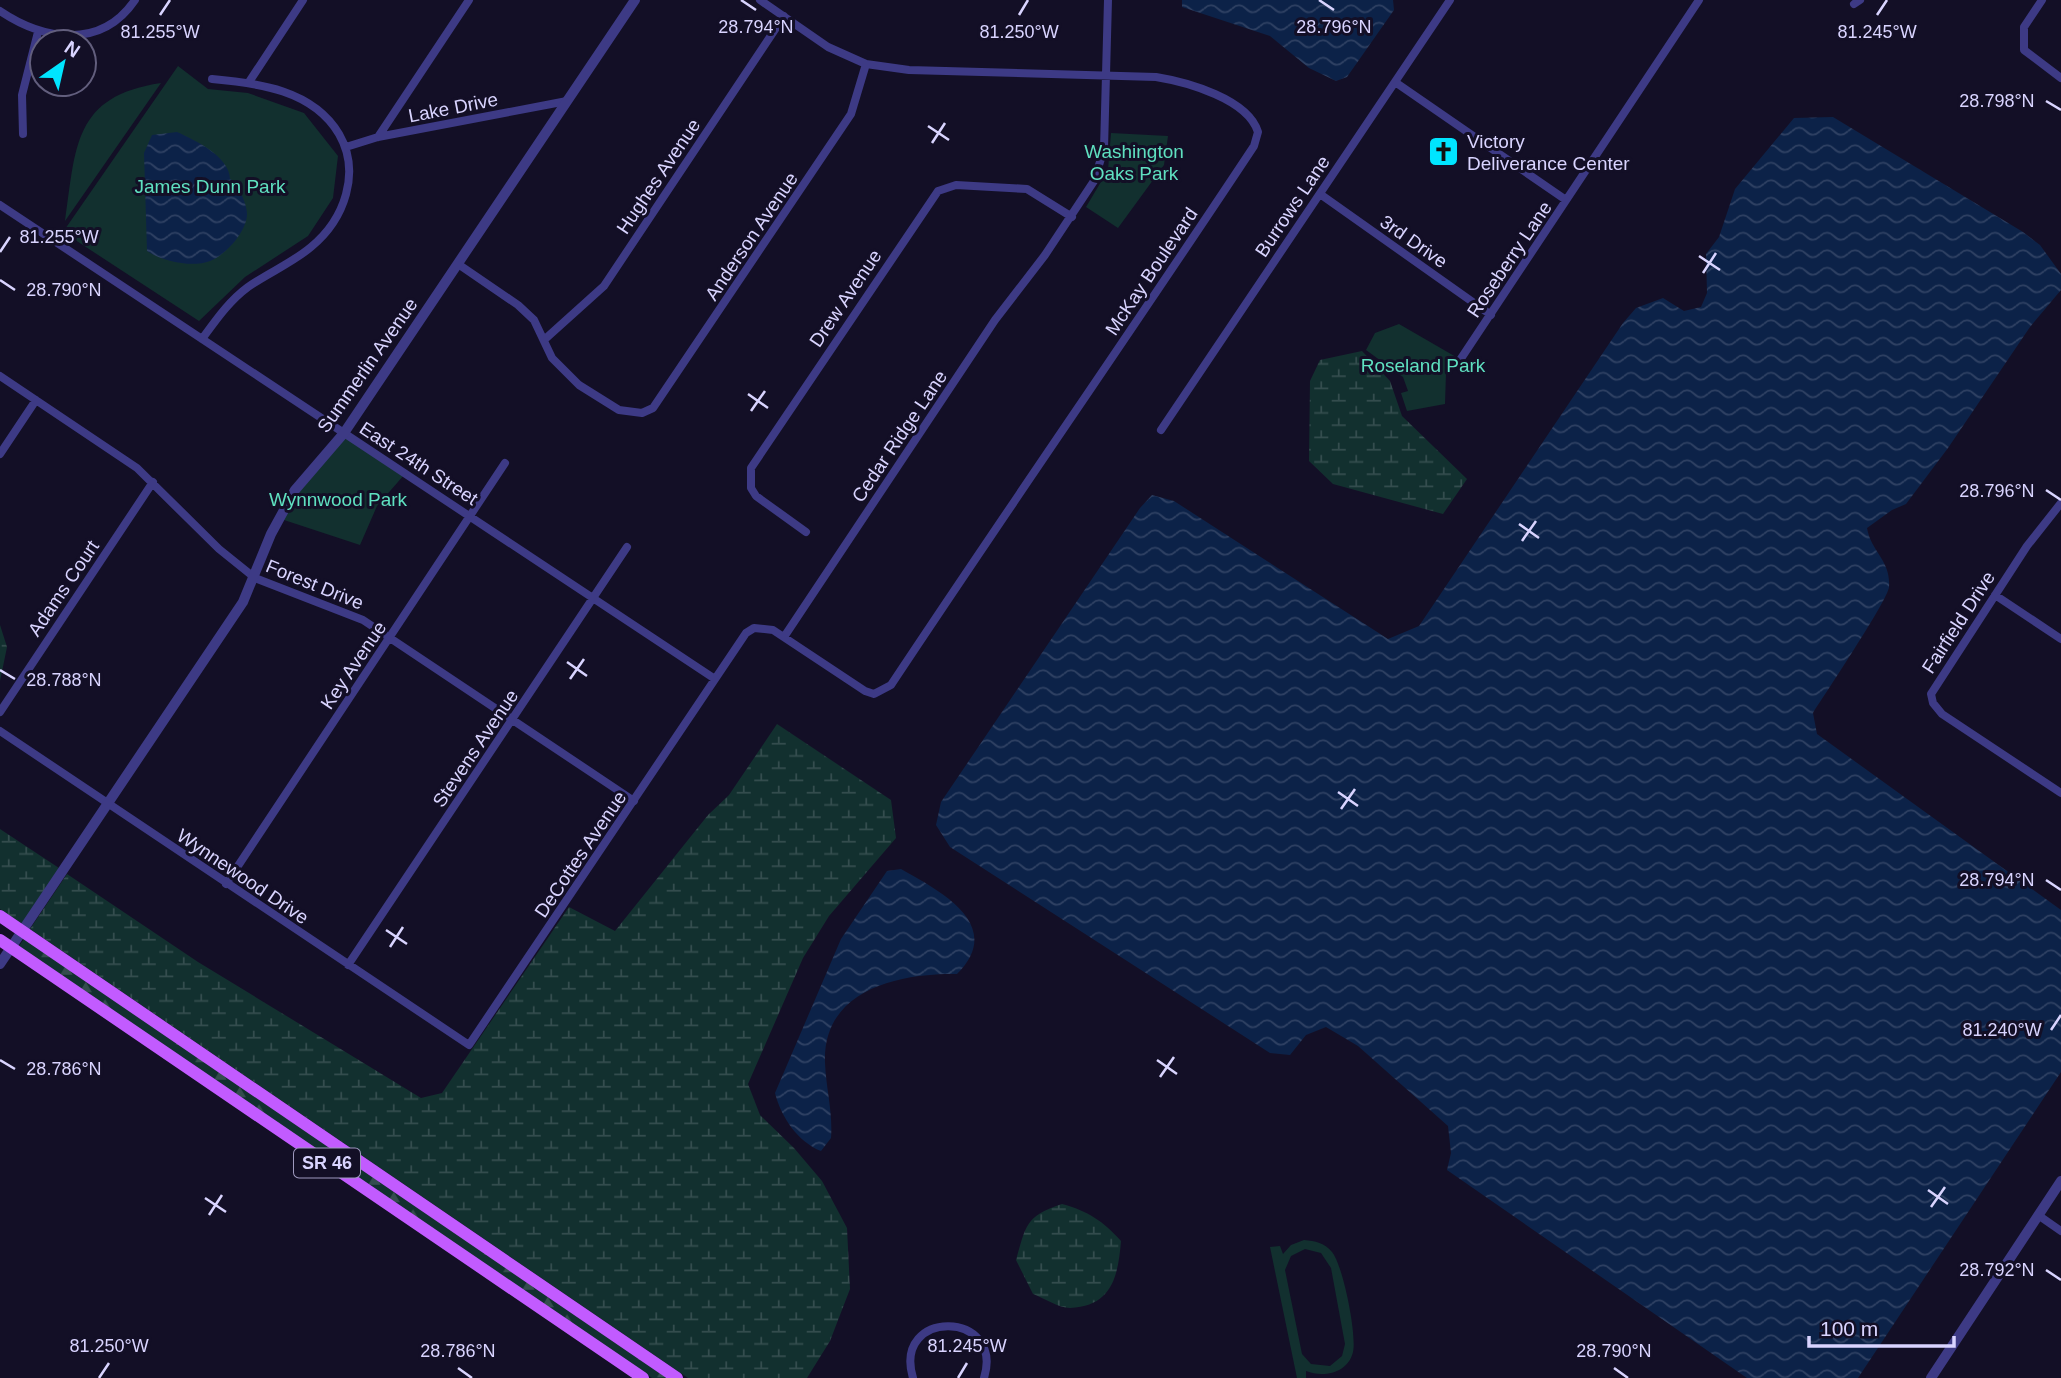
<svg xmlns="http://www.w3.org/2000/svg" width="2061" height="1378" font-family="Arial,sans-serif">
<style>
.forest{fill:url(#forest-firs)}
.wetland{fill:url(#wetland-marsh)}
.green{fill:#12302f;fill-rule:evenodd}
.water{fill:url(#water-waves)}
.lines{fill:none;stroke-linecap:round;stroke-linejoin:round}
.minor{stroke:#3d3a85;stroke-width:8}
.tertiary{stroke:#3d3a85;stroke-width:10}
.primary{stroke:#c25bff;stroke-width:12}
.ticks{fill:none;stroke:#d9d4ff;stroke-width:2.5}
.labels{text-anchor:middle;stroke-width:6;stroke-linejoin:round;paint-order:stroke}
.shield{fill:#130f26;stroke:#9e99be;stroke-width:2}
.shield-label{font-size:18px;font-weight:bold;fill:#d9d4ff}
.street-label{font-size:19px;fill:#d9d4ff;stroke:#130f26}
.poi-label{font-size:19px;fill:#d9d4ff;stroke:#130f26;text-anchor:start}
.park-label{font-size:19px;fill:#5fe0c0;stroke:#130f26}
.ticks-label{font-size:18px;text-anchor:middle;fill:#d9d4ff;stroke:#130f26;stroke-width:6;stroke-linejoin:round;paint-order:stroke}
</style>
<defs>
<pattern id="forest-firs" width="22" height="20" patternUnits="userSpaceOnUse" patternTransform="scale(1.75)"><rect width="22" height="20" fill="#12302f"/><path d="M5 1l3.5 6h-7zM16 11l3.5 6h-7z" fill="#344d4e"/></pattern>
<pattern id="wetland-marsh" width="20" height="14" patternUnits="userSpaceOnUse" patternTransform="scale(1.75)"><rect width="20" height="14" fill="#12302f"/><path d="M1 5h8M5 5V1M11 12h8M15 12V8" fill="none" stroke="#344d4e"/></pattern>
<pattern id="water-waves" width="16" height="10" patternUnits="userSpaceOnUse" patternTransform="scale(1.75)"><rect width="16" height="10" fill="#0c2248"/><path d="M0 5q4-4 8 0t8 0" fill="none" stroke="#2f4163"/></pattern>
</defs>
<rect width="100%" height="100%" fill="#130f26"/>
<path class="forest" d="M24 939 667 1378H652L19 946Z"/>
<path class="wetland" d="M1362 351 1390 381 1402 416 1467 479 1443 514 1333 484 1309 461 1310 381 1320 360Z
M0 625 7 647 0 681Z
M777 724 891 800 896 838 829 916 803 958 748 1084 760 1115 794 1148 822 1181 847 1228 850 1289 830 1341 807 1378H688L30 929 67 874 198 962 421 1098 442 1093 569 907 615 931 708 815 729 795Z
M0 829 59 868 22 924 0 909Z
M1062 1204C1088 1211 1103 1221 1121 1241 1118 1275 1113 1306 1070 1308 1059 1308 1044 1298 1033 1294L1016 1260C1026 1226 1025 1216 1062 1204Z"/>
<path class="green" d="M178 66 208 89 248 93 304 113 338 156 333 198 308 236 245 277 199 321 63 232Z
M161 83 65 221C76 147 73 96 161 83Z
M1111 133 1168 136 1164 165 1118 228 1086 207 1108 170Z
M1399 324 1463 361 1456 363 1446 373 1445 404 1407 411 1401 393 1408 391 1403 377 1366 350 1375 333Z
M346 436 404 475 377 506 360 545 281 519 284 510Z
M1304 1240C1315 1241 1325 1243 1332 1252 1343 1265 1357 1335 1353 1352 1348 1373 1324 1378 1306 1371V1378H1297L1270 1247 1280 1246 1283 1254 1291 1245ZM1305 1249 1321 1253 1331 1268 1345 1344 1342 1356 1330 1366 1311 1364 1302 1354 1285 1270 1291 1256Z"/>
<path class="water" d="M1182 0H1393L1394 10 1347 77 1336 81 1309 68 1270 36 1182 7Z
M1833 117 2023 232 2040 245 2061 274V290L2030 327 1948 448 1906 504 1892 510 1867 528C1871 552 1891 560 1889 587 1888 600 1825 694 1813 713L1817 734 2061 910V1072L1858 1378H1747L1447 1170 1451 1153 1448 1126 1358 1046 1326 1027 1306 1035 1290 1055 1270 1053 950 847 936 825 941 802 1140 508 1152 495 1174 501 1388 639 1419 626 1623 323 1636 308 1663 298 1684 311 1701 307 1707 293 1706 254 1719 237 1735 189 1794 118Z
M177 132C195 140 230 157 230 179L237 183C240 192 247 204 247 214 247 231 226 255 210 261 192 268 161 261 147 251L144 153 152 135Z
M901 869C940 891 1006 925 957 974 898 973 822 990 825 1063 826 1088 833 1113 831 1138L821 1151C798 1142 781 1117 775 1093L841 939 887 871Z"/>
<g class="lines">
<path class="minor" d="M2042 0 2024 27V50L2061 78
M1854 4 1860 0
M0 11C43 40 101 50 135 0
M249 82 303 0
M1395 82 1566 200
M23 134 22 95 38 32
M378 137 469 0
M346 147 378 137 567 101
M1320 194 1491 315
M0 205 715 679
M458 264 518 305 534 320 552 358 579 385 619 410 642 413 653 408 851 114 866 64
M202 339C216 320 229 301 248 287 268 273 292 263 311 247 345 219 361 172 339 134 313 90 258 83 212 79
M544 340 604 286 784 16
M1460 360 1699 0
M0 376 137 468 219 549 255 578 363 620 634 801
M1161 430 1450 0
M0 454 36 400
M2061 503 2027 546 1931 694 1933 703 1942 714 2061 793
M806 532 756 496 751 488V468L938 191 956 185 1027 189 1072 217
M1995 595 2061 639
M784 637 995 320 1045 255 1094 181 1104 149 1108 0
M0 712 153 482
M0 731 469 1045 746 633 754 628 773 630 865 691 874 694 891 685C1011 504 1135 326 1254 146L1258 132C1248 99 1187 82 1156 77L909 70 866 64 828 47 760 0
M226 884 505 463
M348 965 627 547
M2038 1215 2061 1231
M913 1378C892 1308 1005 1310 984 1378"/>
<path class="tertiary" d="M0 964 243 602 271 534 295 490 344 433 635 0
M1931 1378 2061 1181"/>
<path class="primary" d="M0 916 677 1378
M0 940 643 1378"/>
</g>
<path class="ticks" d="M741 0 756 10M1319 0 1334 10M160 15 170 0M1019 15 1028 0M1877 15 1887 0M2046 101 2061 110M928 126 949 140M932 143 945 123M0 252 10 237M1699 256 1720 270M1703 273 1716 253M0 280 15 290M748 394 768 408M751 411 765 391M2046 490 2061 500M1519 524 1539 538M1522 541 1536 521M567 662 587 676M0 670 15 679M570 679 584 659M1338 792 1358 806M1341 809 1355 789M2046 880 2061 890M386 930 407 944M390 947 403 927M2051 1030 2061 1015M0 1060 15 1069M1157 1060 1177 1074M1160 1077 1174 1057M1928 1190 1948 1204M205 1198 226 1212M1931 1207 1945 1187M209 1215 222 1195M2046 1270 2061 1280M458 1368 472 1378M1614 1368 1628 1378M99 1378 109 1363M958 1378 967 1363"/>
<defs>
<symbol id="church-square" viewBox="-11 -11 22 22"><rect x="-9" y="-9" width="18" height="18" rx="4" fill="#00e5ff" stroke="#130f26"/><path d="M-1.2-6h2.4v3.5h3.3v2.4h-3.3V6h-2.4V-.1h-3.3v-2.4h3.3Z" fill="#111"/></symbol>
</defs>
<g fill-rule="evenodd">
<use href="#church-square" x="1426" y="134" width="35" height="35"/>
</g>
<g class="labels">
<rect class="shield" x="294" y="1148.5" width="66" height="29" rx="5"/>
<g class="shield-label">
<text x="327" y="1169">SR 46</text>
</g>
<g class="street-label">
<text transform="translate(453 107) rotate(-11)" y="7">Lake Drive</text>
<text transform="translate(658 176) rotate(-56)" y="7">Hughes Avenue</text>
<text transform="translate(1292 206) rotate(-56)" y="7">Burrows Lane</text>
<text transform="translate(751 236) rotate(-56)" y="7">Anderson Avenue</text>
<text transform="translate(1414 241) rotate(35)" y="7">3rd Drive</text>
<text transform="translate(1509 259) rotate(-56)" y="7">Roseberry Lane</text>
<text transform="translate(1151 271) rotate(-56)" y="7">McKay Boulevard</text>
<text transform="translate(845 298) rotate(-56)" y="7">Drew Avenue</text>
<text transform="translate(367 365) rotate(-55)" y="7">Summerlin Avenue</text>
<text transform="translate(899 436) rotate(-56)" y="7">Cedar Ridge Lane</text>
<text transform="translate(419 463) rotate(33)" y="7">East 24th Street</text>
<text transform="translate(315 584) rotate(22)" y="7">Forest Drive</text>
<text transform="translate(63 588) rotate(-56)" y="7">Adams Court</text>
<text transform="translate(1958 622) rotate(-57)" y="7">Fairfield Drive</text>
<text transform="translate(353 665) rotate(-56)" y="7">Key Avenue</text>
<text transform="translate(475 748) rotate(-56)" y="7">Stevens Avenue</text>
<text transform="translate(580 854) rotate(-56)" y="7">DeCottes Avenue</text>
<text transform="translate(243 876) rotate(34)" y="7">Wynnewood Drive</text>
</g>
<g class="poi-label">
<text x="1467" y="148">Victory<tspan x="1467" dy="22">Deliverance Center</tspan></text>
</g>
<g class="park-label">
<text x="1134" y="158">Washington<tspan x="1134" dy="22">Oaks Park</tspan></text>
<text x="210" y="193">James Dunn Park</text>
<text x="1423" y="372">Roseland Park</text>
<text x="338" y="506">Wynnwood Park</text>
</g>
</g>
<g class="ticks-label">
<text x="756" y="33">28.794°N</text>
<text x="1334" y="33">28.796°N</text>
<text x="160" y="38">81.255°W</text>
<text x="1019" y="38">81.250°W</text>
<text x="1877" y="38">81.245°W</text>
<text x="1997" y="107">28.798°N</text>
<text x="59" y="243">81.255°W</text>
<text x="64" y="296">28.790°N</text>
<text x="1997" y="497">28.796°N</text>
<text x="64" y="686">28.788°N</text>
<text x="1997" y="886">28.794°N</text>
<text x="2002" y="1036">81.240°W</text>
<text x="64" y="1075">28.786°N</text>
<text x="1997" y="1276">28.792°N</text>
<text x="109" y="1352">81.250°W</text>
<text x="967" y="1352">81.245°W</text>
<text x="458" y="1357">28.786°N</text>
<text x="1614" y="1357">28.790°N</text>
</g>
<g transform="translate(63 63) rotate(34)"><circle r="33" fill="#130f26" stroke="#625e7d" stroke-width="2"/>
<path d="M0-5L12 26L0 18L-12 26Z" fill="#00e5ff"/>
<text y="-10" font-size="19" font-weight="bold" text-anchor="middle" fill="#d9d4ff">N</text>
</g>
<path d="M1809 1336v10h145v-10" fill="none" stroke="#d9d4ff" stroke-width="3.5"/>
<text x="1820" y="1336" font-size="21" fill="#d9d4ff" stroke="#130f26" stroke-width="5" paint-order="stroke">100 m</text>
</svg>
